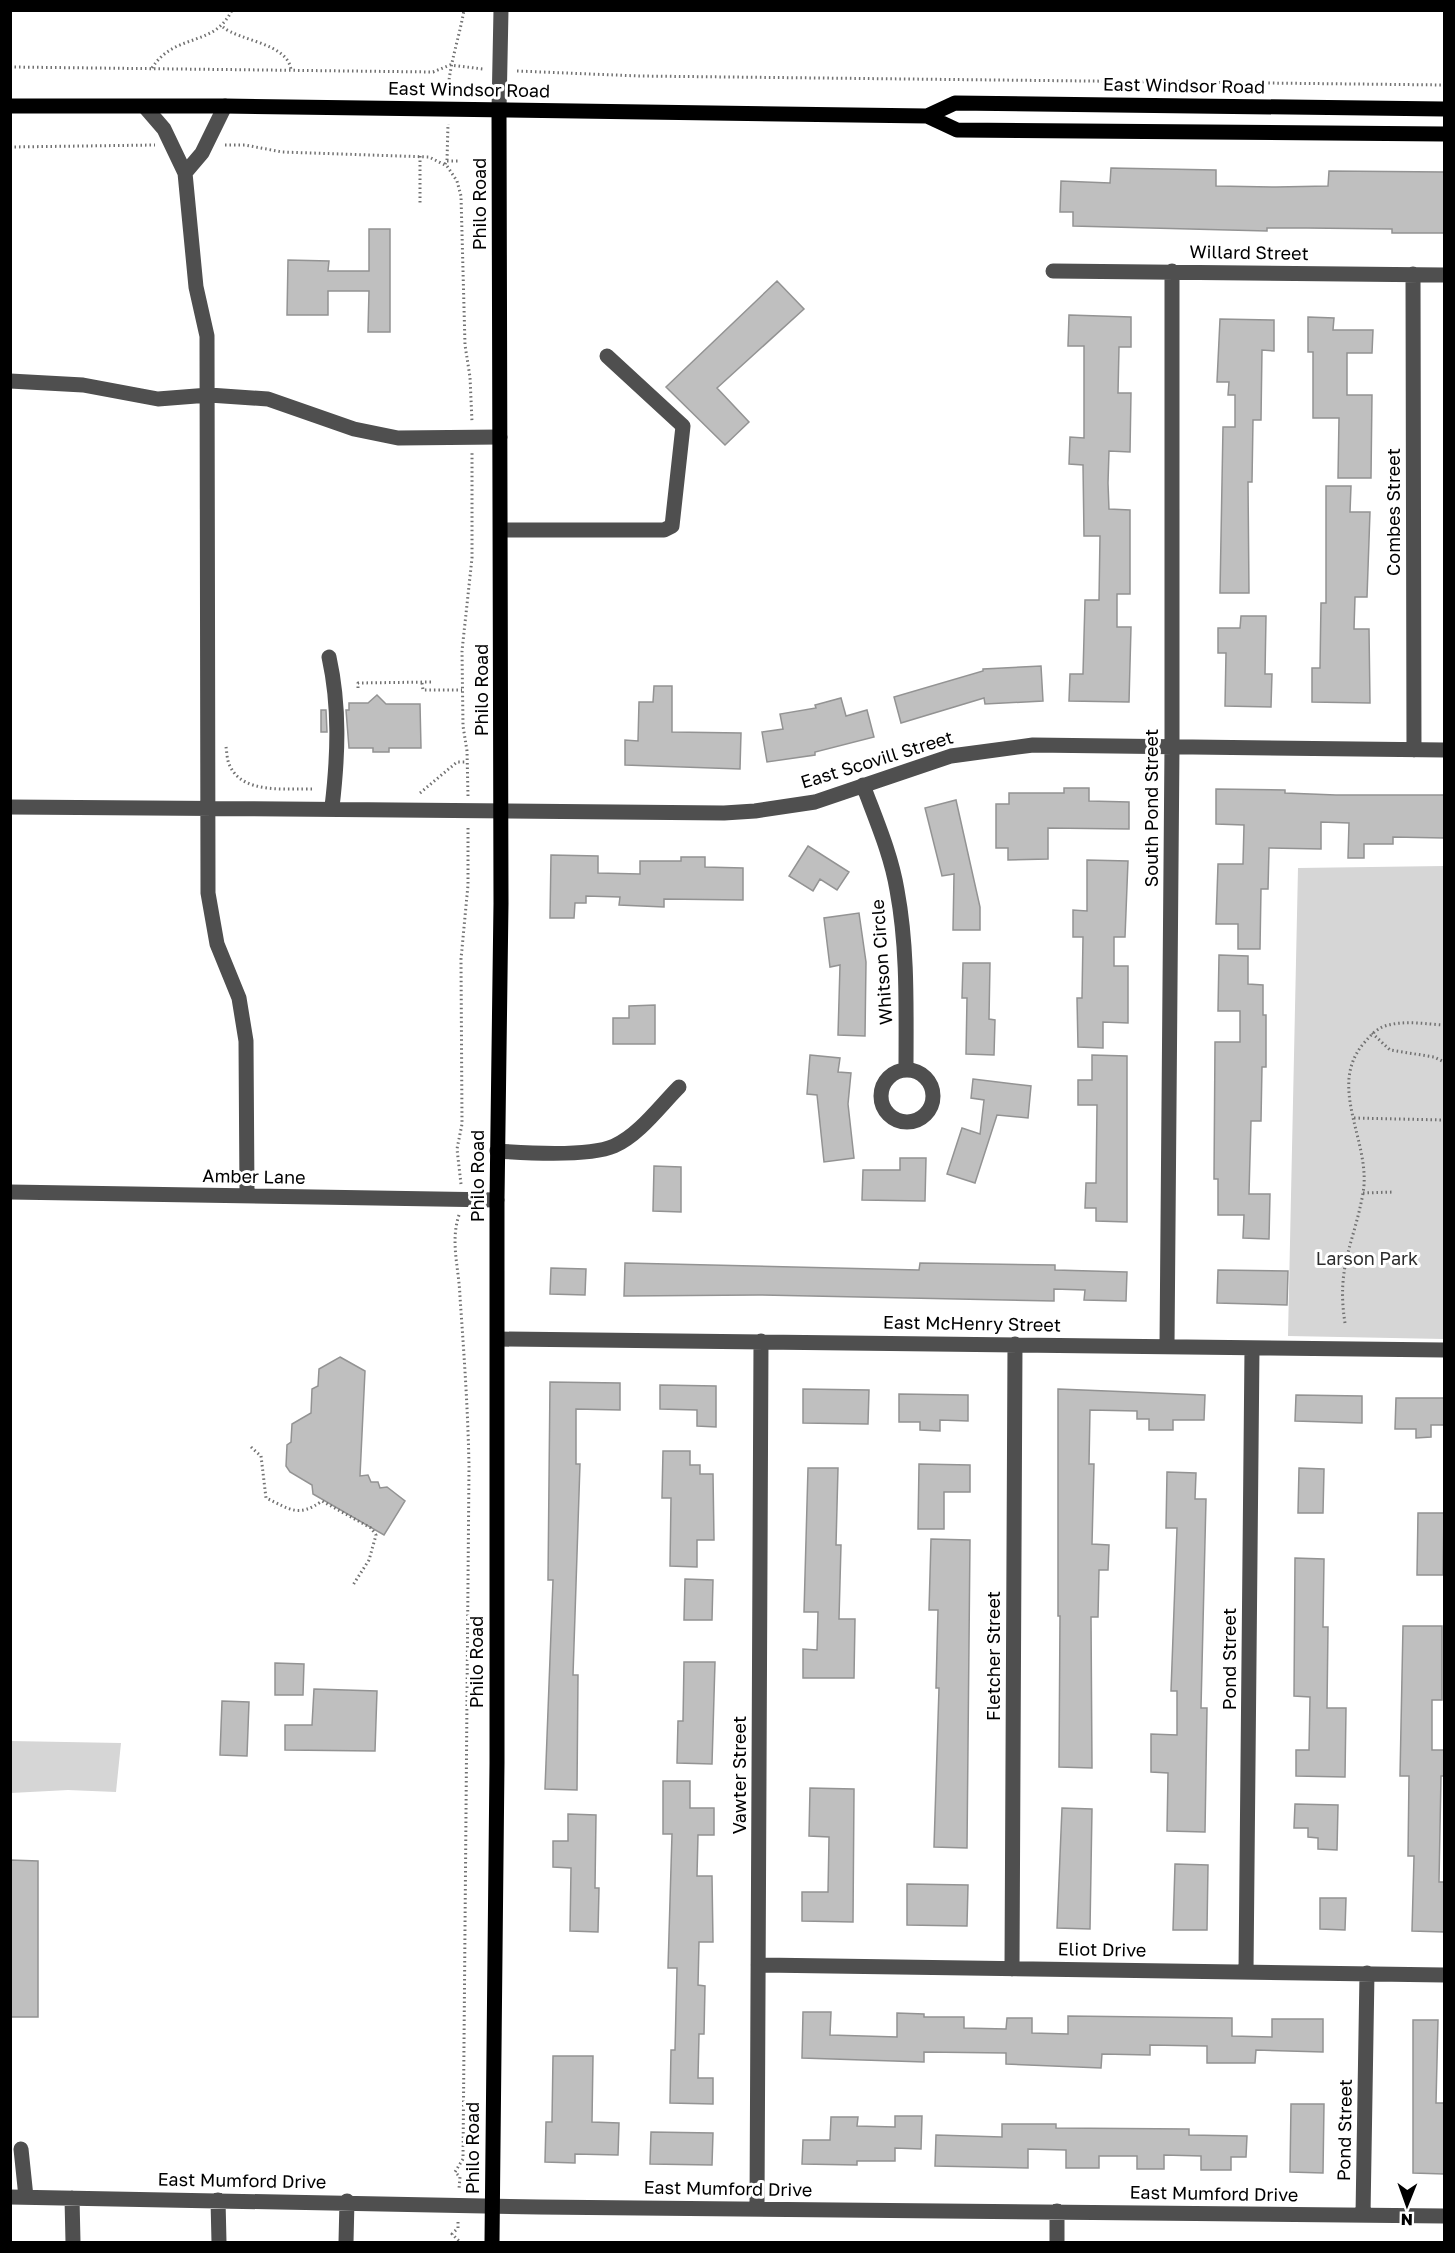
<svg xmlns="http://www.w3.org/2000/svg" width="1455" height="2253" font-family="'Golos Text',sans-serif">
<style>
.green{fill:#d6d6d6}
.building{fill:#bfbfbf;stroke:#939393;stroke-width:1.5}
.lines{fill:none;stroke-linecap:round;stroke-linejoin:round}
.path{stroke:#717171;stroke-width:3;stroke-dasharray:1.5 3;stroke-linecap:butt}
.minor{stroke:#4f4f4f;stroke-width:15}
.major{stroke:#000;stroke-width:15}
.labels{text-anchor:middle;stroke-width:6;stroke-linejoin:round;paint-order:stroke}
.street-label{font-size:18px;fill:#000;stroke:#fff}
.park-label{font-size:18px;fill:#2d2d2d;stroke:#fff}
</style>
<rect width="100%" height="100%" fill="#fff"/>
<path class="green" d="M1444 866V1339L1288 1336 1298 868Z
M10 1741 121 1743 116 1792 68 1790 11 1793Z"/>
<path class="building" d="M1111 168 1216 170V186L1276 187 1328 186 1329 171 1444 172V233H1392V229L1307 228H1267V231L1073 226V212H1060L1061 181 1110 183Z
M369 229H390V332H368L369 291H328V315H287L288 260 329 261 328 271H369Z
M777 281 804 309 717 388 749 422 725 445 666 387Z
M1069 315 1131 317V347H1119L1118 393H1131L1130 452 1109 451 1108 483 1109 509 1130 510V594H1117V627H1131L1129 702 1069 701 1070 674H1083L1085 600H1099L1100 536H1084L1083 465 1069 464 1070 437 1084 438V346H1068Z
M1308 317 1334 318 1333 330H1373L1372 353H1347V395H1372L1371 478H1338L1339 418H1313V352H1308Z
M1220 319 1274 320V351L1262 350 1261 420H1253L1252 482H1248L1249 593H1220L1223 427H1235V395H1228L1229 382H1217Z
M1326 486H1351L1350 512H1370L1367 597H1355L1354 629H1369L1370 703 1312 702V668H1320L1321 603H1326Z
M1241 616H1266L1265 674H1272L1271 707 1225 706 1226 653H1218V628H1240Z
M1041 666 1043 701 985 704 984 698 901 723 894 697 983 671V669Z
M654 686H672V732L741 733 740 769 625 765V740L638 741 639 702H653Z
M377 695 386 704H420L421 748H389V752H373V748H349L346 710H349V703H368Z
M841 698 846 716 867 710 874 737 815 752V755L767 762 762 732 783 729 780 714 816 708 815 705Z
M321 710H326L327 732H321Z
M1064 788H1089V801L1129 802V829L1048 828V859L1008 860V848H996V804H1009V793H1064Z
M1216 789 1285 790V793L1336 795H1444V838L1393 837V844H1364V858H1348L1349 823 1321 822V849L1269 848 1268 889H1261L1260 949H1238V924H1216L1218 864H1243L1244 825 1216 824Z
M956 800 980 907V930H953L954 874 942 876 925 808Z
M808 846 849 872 837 890 820 879 813 891 789 876Z
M551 855 598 856V873L640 874V861H681V857H705V867L743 868V900L664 899V907L619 905 620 897 586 896V903H575L574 918H550Z
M1087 860 1128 861 1125 937H1114V966H1128V1023L1103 1022V1048L1078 1047 1077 998H1082L1083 937H1073V910L1087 911Z
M859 913 866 962 865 1036 838 1035 840 965 830 967 824 918Z
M1219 955 1248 956V984L1263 985V1015H1266V1067H1262L1261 1121H1251L1249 1194H1270L1269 1239 1243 1238 1244 1215H1218V1179H1214L1215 1042H1240V1011H1218Z
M963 963H990L989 1019 995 1020 994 1055 966 1054 967 998H962Z
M655 1005V1044H613V1018H629V1006Z
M810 1055 840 1058 838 1072 851 1073 848 1104 854 1158 824 1162 817 1095 807 1094Z
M1092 1055 1127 1056V1222L1096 1221V1208H1085L1086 1183H1096L1097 1105H1078V1080H1092Z
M973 1079 1031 1086 1028 1118 997 1115 975 1183 947 1174 962 1128 980 1134 984 1100 971 1098Z
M900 1158H926L925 1201 862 1200 863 1170H900Z
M654 1166 681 1167V1212L653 1211Z
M625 1263 919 1270 920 1263 1055 1265V1270L1127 1272 1126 1301 1084 1300 1085 1290 1054 1289V1301L758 1295 624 1296Z
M551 1268 586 1269 585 1295 550 1294Z
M1218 1270 1288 1271 1287 1305 1217 1303Z
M340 1357 365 1371 360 1476 368 1475 371 1482H378L380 1488 387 1487 405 1501 384 1535 313 1494 312 1485 290 1472 286 1466 287 1445 291 1442 292 1424 311 1413 312 1389 318 1386 319 1369Z
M550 1382 620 1383V1410L576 1409V1464H580L573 1675H578L577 1790 545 1789 553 1580H548Z
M660 1385 716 1386V1427L697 1426V1410L660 1409Z
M803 1389 869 1390 868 1424 803 1423Z
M1058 1389 1205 1395 1204 1420H1173V1430H1149V1419H1137V1411L1090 1410 1089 1464H1094L1092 1544 1109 1545 1108 1570H1099L1098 1617H1091L1092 1768 1059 1767 1060 1616H1058Z
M899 1394 968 1395V1421L940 1420V1431L920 1430V1422H899Z
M1296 1395 1362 1396V1423L1295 1421Z
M1396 1398H1444V1425H1431V1437L1416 1438V1429H1395Z
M663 1451H690V1465H700V1474H713L714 1540H697V1567L670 1566 671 1498H662Z
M919 1464 970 1465V1492H944V1529H918Z
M808 1468H838L836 1545H841L839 1619H855L854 1678H803V1649L817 1650 818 1612H804Z
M1299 1468 1324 1469 1323 1513H1298Z
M1167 1472 1196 1473 1195 1499H1206L1201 1708H1207L1205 1832 1167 1831 1168 1773 1151 1772V1734L1177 1735V1691H1171L1177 1528H1166Z
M1418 1513H1444L1443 1575H1417Z
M931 1539 970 1540 967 1848 934 1847 939 1688H936L938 1610H929Z
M1295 1558 1324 1559 1323 1627H1328L1327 1708H1346L1345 1777 1296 1776V1750H1309L1310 1697 1294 1696Z
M685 1579 713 1580 712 1620H684Z
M1403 1626H1442V1700H1432V1750H1444V1776H1441L1439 1882H1444V1932L1412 1931 1414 1856H1408L1409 1776H1400Z
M684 1662H715L712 1764 677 1763 678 1721H683Z
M275 1663 304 1664 303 1695H275Z
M314 1689 377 1691 375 1751 285 1750V1725H312Z
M222 1701 249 1702 247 1756 220 1755Z
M663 1781H690V1808H714V1835H698L697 1876H712L713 1942H699L698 1985 705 1986 704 2034H699L698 2078H713V2104L670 2103 671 2050H675L677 1968H668L672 1834H663Z
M810 1788 854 1789 853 1922 802 1921V1892H828L829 1837 809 1836Z
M1295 1804 1338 1805 1337 1850 1318 1849V1838L1308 1837V1828H1294Z
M1062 1808 1092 1809 1090 1929 1057 1928Z
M568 1814 596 1815 595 1888H599L598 1932 570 1931 571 1868 553 1867V1841H568Z
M10 1860 38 1861V2017H10Z
M1175 1864 1208 1865 1207 1930H1173Z
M907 1884 968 1885 967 1926 907 1925Z
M1320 1898H1346L1345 1930 1320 1929Z
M803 2012H831L830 2035 897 2037V2013L924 2014V2017H964V2028L1006 2029 1007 2018H1032V2033L1068 2034V2016L1232 2018V2036L1272 2037V2019H1323V2052L1256 2050 1255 2063H1207V2046L1150 2045V2055L1102 2054 1101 2068 1006 2064V2053L924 2052V2062L802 2058Z
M1413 2020H1438L1436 2103H1444V2174L1413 2173Z
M553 2056H593L592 2122 619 2123 618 2155 575 2154V2163L545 2162 546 2122H552Z
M1291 2104H1324L1323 2173 1290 2172Z
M895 2116H922L921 2149 895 2148V2161H857V2165L802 2164 803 2140H830L831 2117H858L857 2126 895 2127Z
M1002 2124H1056V2128L1189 2129V2135L1247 2136 1246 2157H1231V2170H1201V2156L1164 2155V2169H1137V2156H1099V2168H1066V2150L1028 2149V2168L935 2166 936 2135 1002 2137Z
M651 2132 713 2133 712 2165 650 2164Z"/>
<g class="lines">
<path class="path" d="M223 27C239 41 288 43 291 70
M10 67 433 72 450 65 483 69
M152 68C175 32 214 48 232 10
M517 71 639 76 1444 85
M448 93C449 65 459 39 464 10
M225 145H245L282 152 429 157 447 166 457 181 461 196 465 345 470 377 472 422
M10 147 155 145
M420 156V203
M447 161H460
M445 164 447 161 448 124
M422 683 423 690H462
M358 688V683L431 682
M226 747C227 753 227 761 230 766 243 795 288 788 314 789
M420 793 457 762H467
M468 796 467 751 463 726 462 651 472 558V453
M1372 1033 1390 1050 1434 1057 1444 1062
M1354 1118 1444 1120
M461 1184 457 1149 462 1124 461 959 468 885V827
M1363 1193 1394 1192
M459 1215C450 1242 459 1268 460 1297 464 1354 468 1410 469 1467L463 2159 455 2172 460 2177 459 2189
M1345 1323C1336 1266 1354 1244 1363 1193 1372 1143 1326 1087 1364 1043 1370 1036 1376 1029 1385 1026 1403 1020 1426 1024 1444 1025
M251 1447 261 1456 266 1498C290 1509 298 1518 322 1501L371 1528 376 1535 369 1560 353 1585
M458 2222V2228L452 2234 460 2242"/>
<path class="minor" d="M145 107 164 129 185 173 196 287 207 336 208 893 217 944 239 998 246 1041 247 1196
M499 110 501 10
M185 173 202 153 225 106
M1053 271 1444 275
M1413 274 1414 750
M10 381 83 385 158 399 209 395 268 399 354 429 398 438 500 437
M501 530H664L672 526 683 426 607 356
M329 657C340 707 338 756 332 807
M863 785C876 820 891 854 897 890 908 949 906 1010 906 1070
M10 807C248 809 486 810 724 813L755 811 815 802 951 756 1033 745 1444 750
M881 1096a26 26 0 1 1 52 0a26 26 0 1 1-52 0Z
M497 1151C525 1153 589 1157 614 1146 639 1135 660 1106 679 1087
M10 1192 497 1200
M498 1339 1444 1350
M1167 1346 1172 746V271
M758 1965 1444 1975
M1012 1969 1015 1344
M1246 1971 1252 1348
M21 2149 26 2197
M10 2197 539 2207 1444 2216
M72 2198 73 2242
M218 2200 219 2242
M757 2209 761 1341
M1057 2211V2242
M1363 2215 1367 1973
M346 2242 347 2201"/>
<path class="major" d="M10 106H225L927 116 957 130 1444 134
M927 116 955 103 1444 109
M492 2242 497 1763V1200L501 903 499 110"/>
</g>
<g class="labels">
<g class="street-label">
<text transform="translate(1184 86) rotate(1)" y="6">East Windsor Road</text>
<text transform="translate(469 90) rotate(1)" y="6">East Windsor Road</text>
<text transform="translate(480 204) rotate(-90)" y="6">Philo Road</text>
<text transform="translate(1249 253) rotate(1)" y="6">Willard Street</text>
<text transform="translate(1394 512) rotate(-90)" y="6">Combes Street</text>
<text transform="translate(482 690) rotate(-90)" y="6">Philo Road</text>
<text transform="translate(877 760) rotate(-17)" y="6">East Scovill Street</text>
<text transform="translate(1152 808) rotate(-90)" y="6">South Pond Street</text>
<text transform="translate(882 962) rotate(-94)" y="6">Whitson Circle</text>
<text transform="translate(478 1176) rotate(-90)" y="6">Philo Road</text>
<text transform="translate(254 1177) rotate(1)" y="6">Amber Lane</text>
<text transform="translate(972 1324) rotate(1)" y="6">East McHenry Street</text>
<text transform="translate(994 1656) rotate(-90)" y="6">Fletcher Street</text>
<text transform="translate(1230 1659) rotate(-90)" y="6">Pond Street</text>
<text transform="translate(477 1662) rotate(-90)" y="6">Philo Road</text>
<text transform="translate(740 1775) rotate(-90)" y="6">Vawter Street</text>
<text transform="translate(1102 1950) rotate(1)" y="6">Eliot Drive</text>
<text transform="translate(1345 2130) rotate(-89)" y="6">Pond Street</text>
<text transform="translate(473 2148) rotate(-90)" y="6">Philo Road</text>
<text transform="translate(242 2181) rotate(1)" y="6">East Mumford Drive</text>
<text transform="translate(728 2189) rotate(1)" y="6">East Mumford Drive</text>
<text transform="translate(1214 2194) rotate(1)" y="6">East Mumford Drive</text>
</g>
<g class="park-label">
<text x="1367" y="1265">Larson Park</text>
</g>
</g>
<rect width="1455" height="2253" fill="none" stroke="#000000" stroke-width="24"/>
<g transform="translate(1407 2205) rotate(181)" stroke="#ffffff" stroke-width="4.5" paint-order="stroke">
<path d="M0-4.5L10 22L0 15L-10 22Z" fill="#000000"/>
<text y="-9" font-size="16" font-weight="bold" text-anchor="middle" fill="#000000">N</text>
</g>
</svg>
